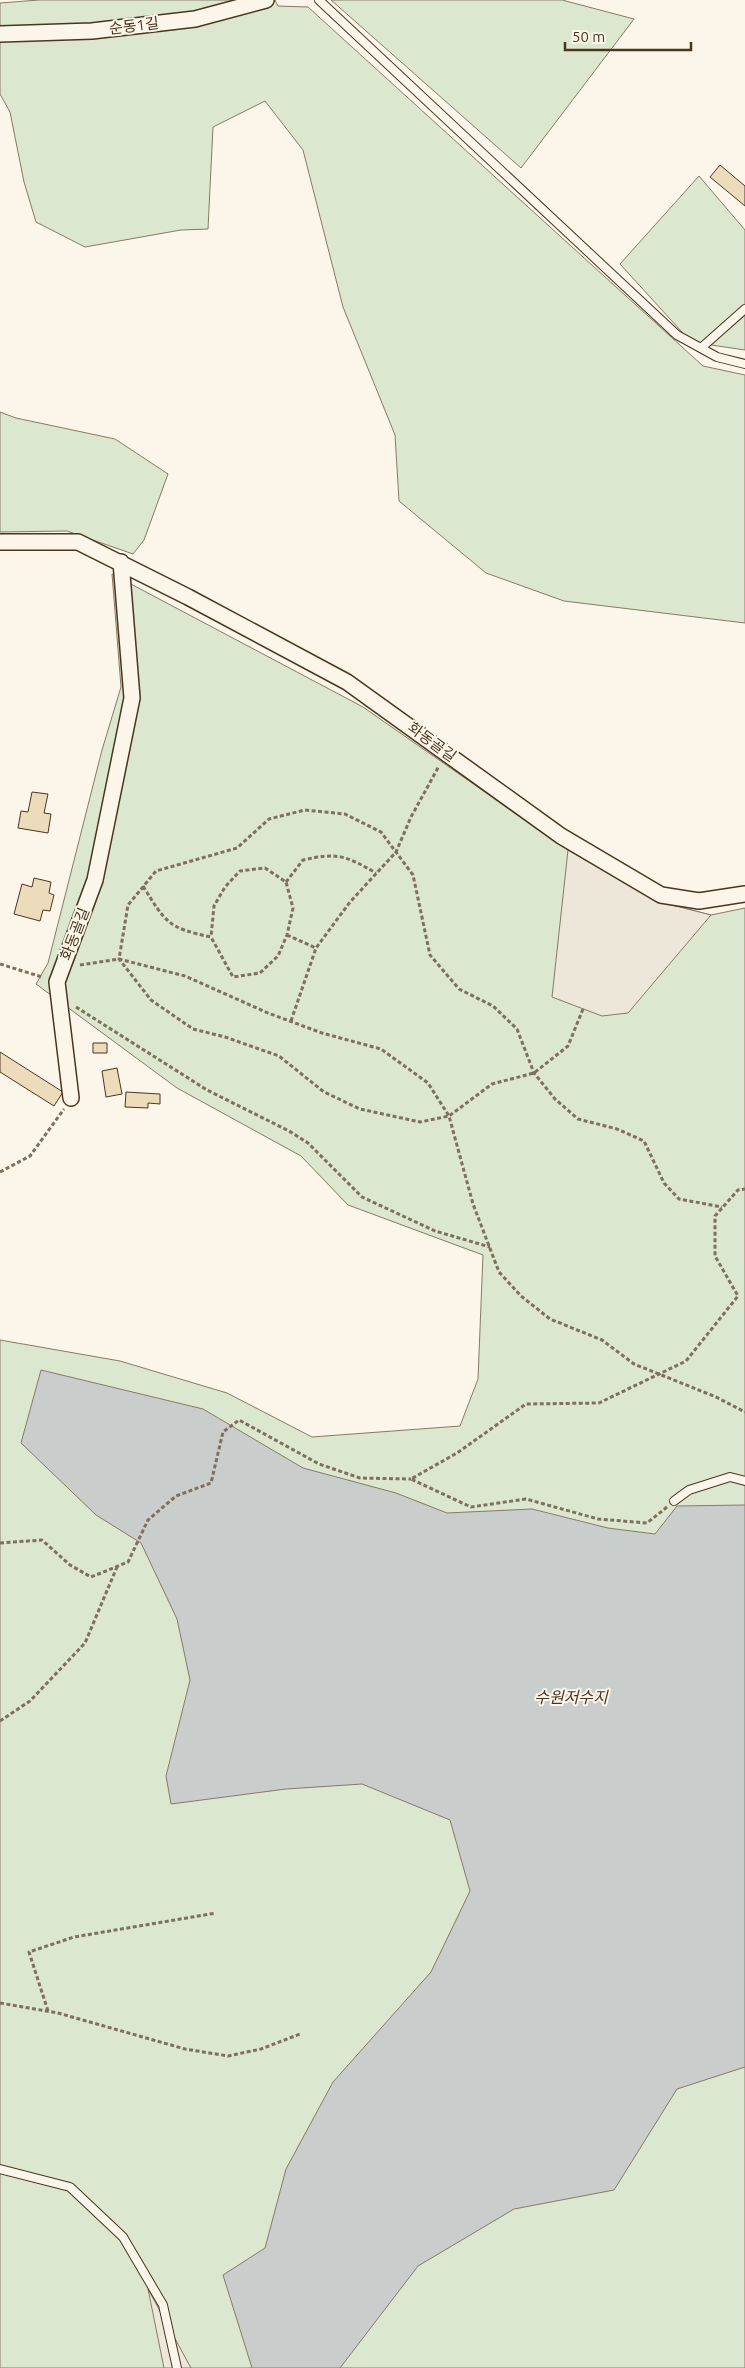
<svg xmlns="http://www.w3.org/2000/svg" width="745" height="2368" font-family="Ubuntu,'Noto Sans KR',sans-serif">
<style>
.green{fill:#dce7d0;stroke:#887966}
.parking{fill:#ede7d9;stroke:#887966}
.water{fill:#c9cecd;stroke:#887966}
.building{fill:#ecdcbc;stroke:#4a3520}
.lines{fill:none;stroke-linecap:round;stroke-linejoin:round}
.service-casing{stroke:#4a3520;stroke-width:10}
.minor-casing{stroke:#4a3520;stroke-width:18}
.path{stroke:#7f6f5c;stroke-width:3;stroke-dasharray:4 2.5;stroke-linecap:butt}
.service{stroke:#fbf6e9;stroke-width:8}
.minor{stroke:#fbf6e9;stroke-width:15}
.labels{text-anchor:middle;stroke-width:4;stroke-linejoin:round;paint-order:stroke}
.street-label{font-size:15px;fill:#4a3520;stroke:#fbf6e9}
.water-label{font-size:16px;font-style:italic;fill:#4a3520;stroke:#fbf6e9}
</style>
<rect width="100%" height="100%" fill="#fbf6e9"/>
<path class="green" d="M39 0H275L278 6 308 7 703 366 745 375V623L564 601 486 573 399 501 395 435 343 307 303 150 265 101 213 127 208 229 181 230 85 247 36 222 24 182 10 112 0 94V3Z
M331 0H562L634 19 521 168Z
M699 176 745 230V350L691 342 620 264Z
M0 412 16 418 115 439 168 474 144 540 133 554 67 531 0 532Z
M112 574 363 707 568 850 660 902 711 915 745 908V2368H0V1340L120 1361 227 1393 312 1437 460 1426 478 1379 483 1255 348 1205 301 1156 177 1088 36 984 48 963 102 750 121 687Z"/>
<path class="parking" d="M568 850 660 902 711 915 628 1013 602 1016 552 997Z
M148 2289 191 2368H164Z"/>
<path class="water" d="M41 1370 203 1409 303 1468 396 1493 447 1513 532 1509 608 1528 655 1534 677 1506 745 1505V2067L677 2089 614 2190 514 2209 418 2266 340 2368H252L223 2275 265 2248 286 2169 333 2082 431 1972 470 1891 450 1820 362 1784 286 1789 171 1804 166 1776 190 1680 177 1619 141 1543 96 1515 21 1443Z"/>
<path class="building" d="M720 165 745 186V206L710 177Z
M32 792 48 794 44 813 51 814 48 833 18 828 21 811 28 812Z
M34 878 51 882 49 893 54 895 50 911 43 910 40 921 14 914 22 884 32 887Z
M93 1043H107V1053H93Z
M0 1052 63 1092 54 1106 0 1072Z
M117 1068 122 1094 106 1097 102 1071Z
M126 1092 160 1094V1104L148 1103V1108L125 1107Z"/>
<g class="lines">
<defs>
<path id="service" d="M319 0 677 335 717 357 745 364
M701 348 745 309
M674 1501 689 1490 730 1477 745 1481
M0 2169 70 2187 123 2237 163 2305 177 2368"/>
<path id="minor" d="M0 34 92 31 195 19 266 0
M0 542H78L188 597 347 682 561 836 661 895 699 901 745 894
M71 1098 57 982 95 880 132 698 121 562"/>
</defs>
<use href="#service" class="service-casing"/>
<use href="#minor" class="minor-casing"/>
<path class="path" d="M286 882 303 860C338 852 346 856 376 873
M143 886C166 923 168 928 211 937L233 977 260 973 278 956 287 935 293 908 286 882 265 868 240 871 225 887 214 906 211 937
M287 935 316 948
M0 964 42 977
M80 965 119 959 185 976 268 1013 322 1033 381 1049 428 1083 449 1116 473 1204 499 1272 521 1296 550 1319 602 1340 634 1364 716 1397 745 1412
M76 1007 207 1090 289 1131 308 1143 362 1197 435 1231 490 1247
M583 1009 568 1046 534 1073 492 1084 449 1116 420 1122 360 1109 324 1092 279 1056 225 1037 193 1029 151 1000 119 959 128 905 156 871 237 848 269 819 305 810 345 814 381 832 413 875 430 955 459 989 493 1006 517 1029 534 1073 555 1099 578 1119 617 1129 644 1141 664 1183 679 1199 722 1207
M291 1021 316 948 350 902 396 852 411 817 439 766
M0 1172 30 1156 64 1109
M667 1507 647 1523 598 1519 526 1499 471 1507 411 1479 457 1453 526 1404 599 1403 686 1361 738 1296 715 1256V1216L738 1190 745 1189
M0 1543 42 1540 70 1565 91 1577 128 1562 148 1520 176 1496 211 1483 223 1432 239 1420 319 1464 360 1478 411 1479
M0 1721 30 1701 85 1643 117 1567
M0 2003 58 2013 185 2049 228 2056 261 2049 300 2034
M48 2011 29 1952 74 1937 216 1913"/>
<use href="#service" class="service"/>
<use href="#minor" class="minor"/>
</g>
<g class="labels">
<g class="street-label">
<text transform="translate(134 26) rotate(-7)" y="5">순동1길</text>
<text transform="translate(432 742) rotate(36)" y="5">화동골길</text>
<text transform="translate(75 934) rotate(-69)" y="5">화동골길</text>
</g>
<g class="water-label">
<text x="571" y="1703">수원저수지</text>
</g>
</g>
<path d="M565 42v8h126v-8" fill="none" stroke="#4a3520" stroke-width="2.5"/>
<text x="572" y="42" font-size="15" fill="#4a3520" stroke="#fbf6e9" stroke-width="4" paint-order="stroke">50 m</text>
</svg>
